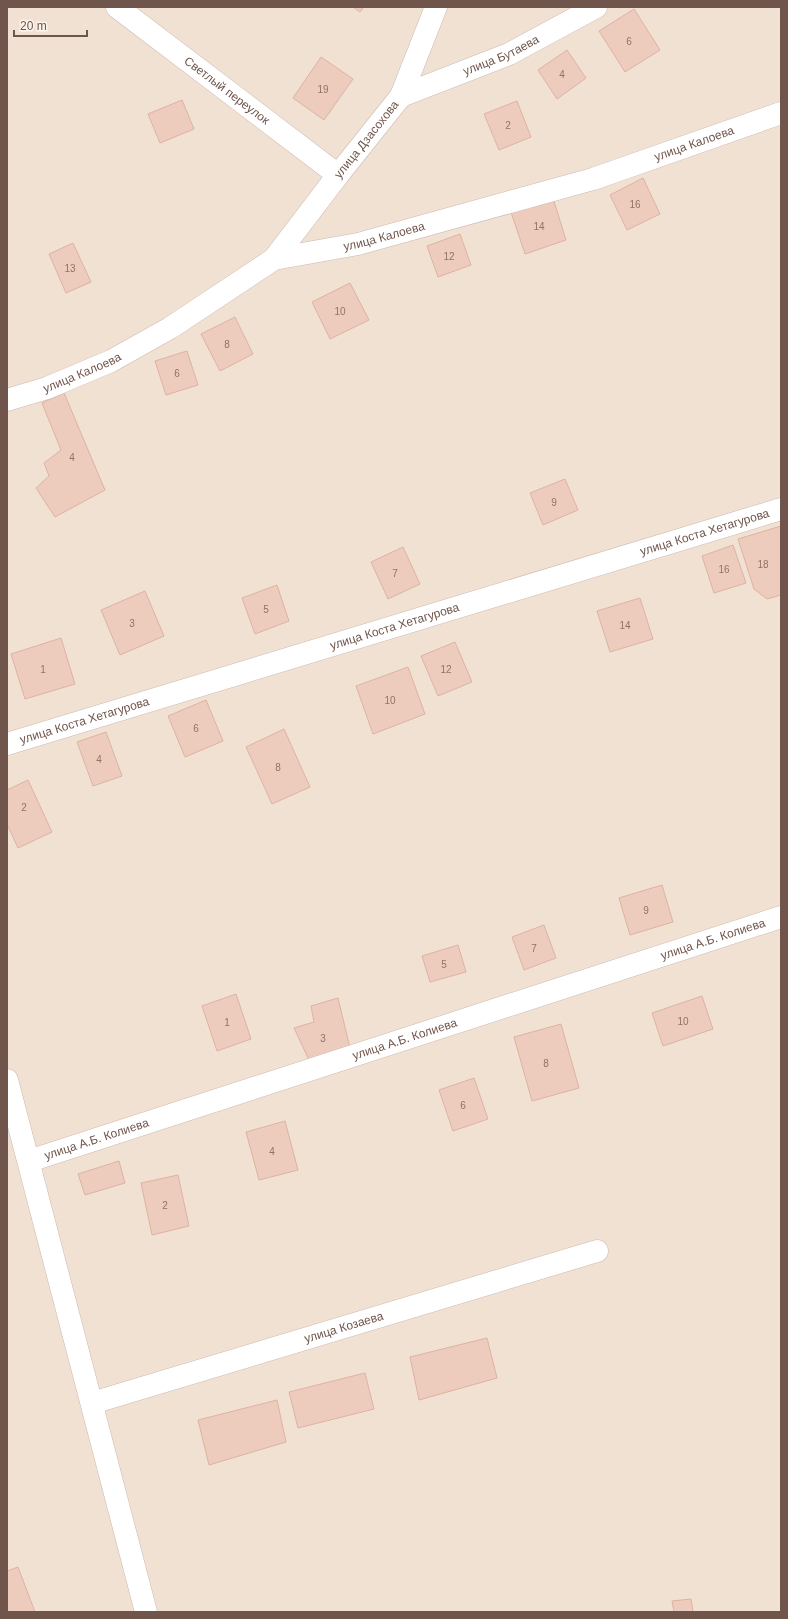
<svg xmlns="http://www.w3.org/2000/svg" width="788" height="1619" font-family="Arial,sans-serif">
<style>
.residential{fill:#f1e1d3}
.building{fill:#edccbe;stroke:#deb2a0}
.lines{fill:none;stroke-linecap:round;stroke-linejoin:round}
.minor-casing{stroke:#cdb9af;stroke-width:23}
.minor{stroke:#fff;stroke-width:22}
.labels{text-anchor:middle;stroke-width:3;stroke-linejoin:round;paint-order:stroke}
.number-label{font-size:10px;fill:#8f7368}
.street-label{font-size:12px;fill:#70554c;stroke:#fdf4ea}
</style>
<rect width="100%" height="100%" fill="#faefe4"/>
<path class="residential" d="M7 7H781V1612H7Z"/>
<path class="building" d="M353 7H364L360 12Z
M634 9 660 50 625 72 599 31Z
M567 50 586 78 557 99 538 70Z
M321 57 353 79 324 120 293 98Z
M182 100 194 129 160 143 148 114Z
M517 101 531 137 499 150 484 114Z
M643 178 660 214 627 230 610 195Z
M553 198 566 240 525 254 511 212Z
M460 234 471 265 438 277 427 246Z
M73 243 91 282 66 293 49 254Z
M350 283 369 320 330 339 312 302Z
M235 317 253 354 220 371 201 334Z
M187 351 198 385 166 395 155 361Z
M64 393 105 490 55 517 36 488 49 476 44 463 61 450 42 403Z
M565 479 578 510 543 525 530 493Z
M781 526V595L767 599 754 589 738 539Z
M733 545 746 583 714 593 702 556Z
M403 547 420 584 388 599 371 562Z
M277 585 289 621 255 634 242 598Z
M145 591 164 636 120 655 101 610Z
M640 598 653 639 610 652 597 611Z
M61 638 75 684 25 699 11 654Z
M455 642 472 682 438 696 421 656Z
M408 667 425 714 373 734 356 686Z
M206 700 223 741 185 757 168 716Z
M284 729 310 787 272 804 246 747Z
M106 732 122 776 93 786 77 742Z
M28 780 52 832 18 848 7 824V790Z
M662 885 673 922 630 935 619 898Z
M544 925 556 958 524 970 512 937Z
M458 945 466 972 430 982 422 956Z
M236 994 251 1039 217 1051 202 1006Z
M702 996 713 1029 663 1046 652 1013Z
M338 998 350 1048 309 1060 294 1028 314 1022 311 1006Z
M561 1024 579 1088 532 1101 514 1037Z
M474 1078 488 1119 453 1131 439 1090Z
M285 1121 298 1170 259 1180 246 1132Z
M119 1161 125 1183 85 1195 78 1174Z
M178 1175 189 1226 152 1235 141 1183Z
M487 1338 497 1378 419 1400 410 1357Z
M365 1373 374 1409 298 1428 289 1392Z
M277 1400 286 1442 209 1465 198 1420Z
M18 1567 35 1612H7V1571Z
M691 1599 693 1612H674L672 1601Z"/>
<g class="lines">
<defs>
<g id="minor">
<path id="s1" d="M117 7 338 175"/>
<path id="s2" d="M401 96 509 54 596 7"/>
<path id="s3" d="M274 259 338 175 401 96 436 7"/>
<path id="s4" d="M7 400 47 388 111 361 170 328 274 259 358 244 593 179 781 113"/>
<path id="s5" d="M7 744 781 509"/>
<path d="M7 1080 146 1612"/>
<path id="s6" d="M29 1161 781 917"/>
<path id="s7" d="M92 1403 597 1251"/>
</g>
</defs>
<use href="#minor" class="minor-casing"/>
<use href="#minor" class="minor"/>
</g>
<g class="labels">
<g class="number-label">
<text x="629" y="45">6</text>
<text x="562" y="78">4</text>
<text x="323" y="93">19</text>
<text x="508" y="129">2</text>
<text x="635" y="208">16</text>
<text x="539" y="230">14</text>
<text x="449" y="260">12</text>
<text x="70" y="272">13</text>
<text x="340" y="315">10</text>
<text x="227" y="348">8</text>
<text x="177" y="377">6</text>
<text x="72" y="461">4</text>
<text x="554" y="506">9</text>
<text x="763" y="568">18</text>
<text x="724" y="573">16</text>
<text x="395" y="577">7</text>
<text x="266" y="613">5</text>
<text x="132" y="627">3</text>
<text x="625" y="629">14</text>
<text x="43" y="673">1</text>
<text x="446" y="673">12</text>
<text x="390" y="704">10</text>
<text x="196" y="732">6</text>
<text x="99" y="763">4</text>
<text x="278" y="771">8</text>
<text x="24" y="811">2</text>
<text x="646" y="914">9</text>
<text x="534" y="952">7</text>
<text x="444" y="968">5</text>
<text x="683" y="1025">10</text>
<text x="227" y="1026">1</text>
<text x="323" y="1042">3</text>
<text x="546" y="1067">8</text>
<text x="463" y="1109">6</text>
<text x="272" y="1155">4</text>
<text x="165" y="1209">2</text>
</g>
<g class="street-label">
<text dy="4" stroke="none"><textPath href="#s2" startOffset="108">улица Бутаева</textPath></text>
<text dy="4" stroke="none"><textPath href="#s1" startOffset="138">Светлый переулок</textPath></text>
<text dy="4" stroke="none"><textPath href="#s3" startOffset="151">улица Дзасохова</textPath></text>
<text dy="4" stroke="none"><textPath href="#s4" startOffset="740">улица Калоева</textPath></text>
<text dy="4" stroke="none"><textPath href="#s4" startOffset="416">улица Калоева</textPath></text>
<text dy="4" stroke="none"><textPath href="#s4" startOffset="80">улица Калоева</textPath></text>
<text dy="4" stroke="none"><textPath href="#s5" startOffset="729">улица Коста Хетагурова</textPath></text>
<text dy="4" stroke="none"><textPath href="#s5" startOffset="405">улица Коста Хетагурова</textPath></text>
<text dy="4" stroke="none"><textPath href="#s5" startOffset="81">улица Коста Хетагурова</textPath></text>
<text dy="4" stroke="none"><textPath href="#s6" startOffset="719">улица А.Б. Колиева</textPath></text>
<text dy="4" stroke="none"><textPath href="#s6" startOffset="395">улица А.Б. Колиева</textPath></text>
<text dy="4" stroke="none"><textPath href="#s6" startOffset="71">улица А.Б. Колиева</textPath></text>
<text dy="4" stroke="none"><textPath href="#s7" startOffset="263">улица Козаева</textPath></text>
</g>
</g>
<rect width="788" height="1619" fill="none" stroke="#70554c" stroke-width="16"/>
<path d="M14 30v6h73v-6" fill="none" stroke="#70554c" stroke-width="2"/>
<text x="20" y="30" font-size="12" fill="#70554c" stroke="#fdf4ea" stroke-width="3" paint-order="stroke">20 m</text>
</svg>
